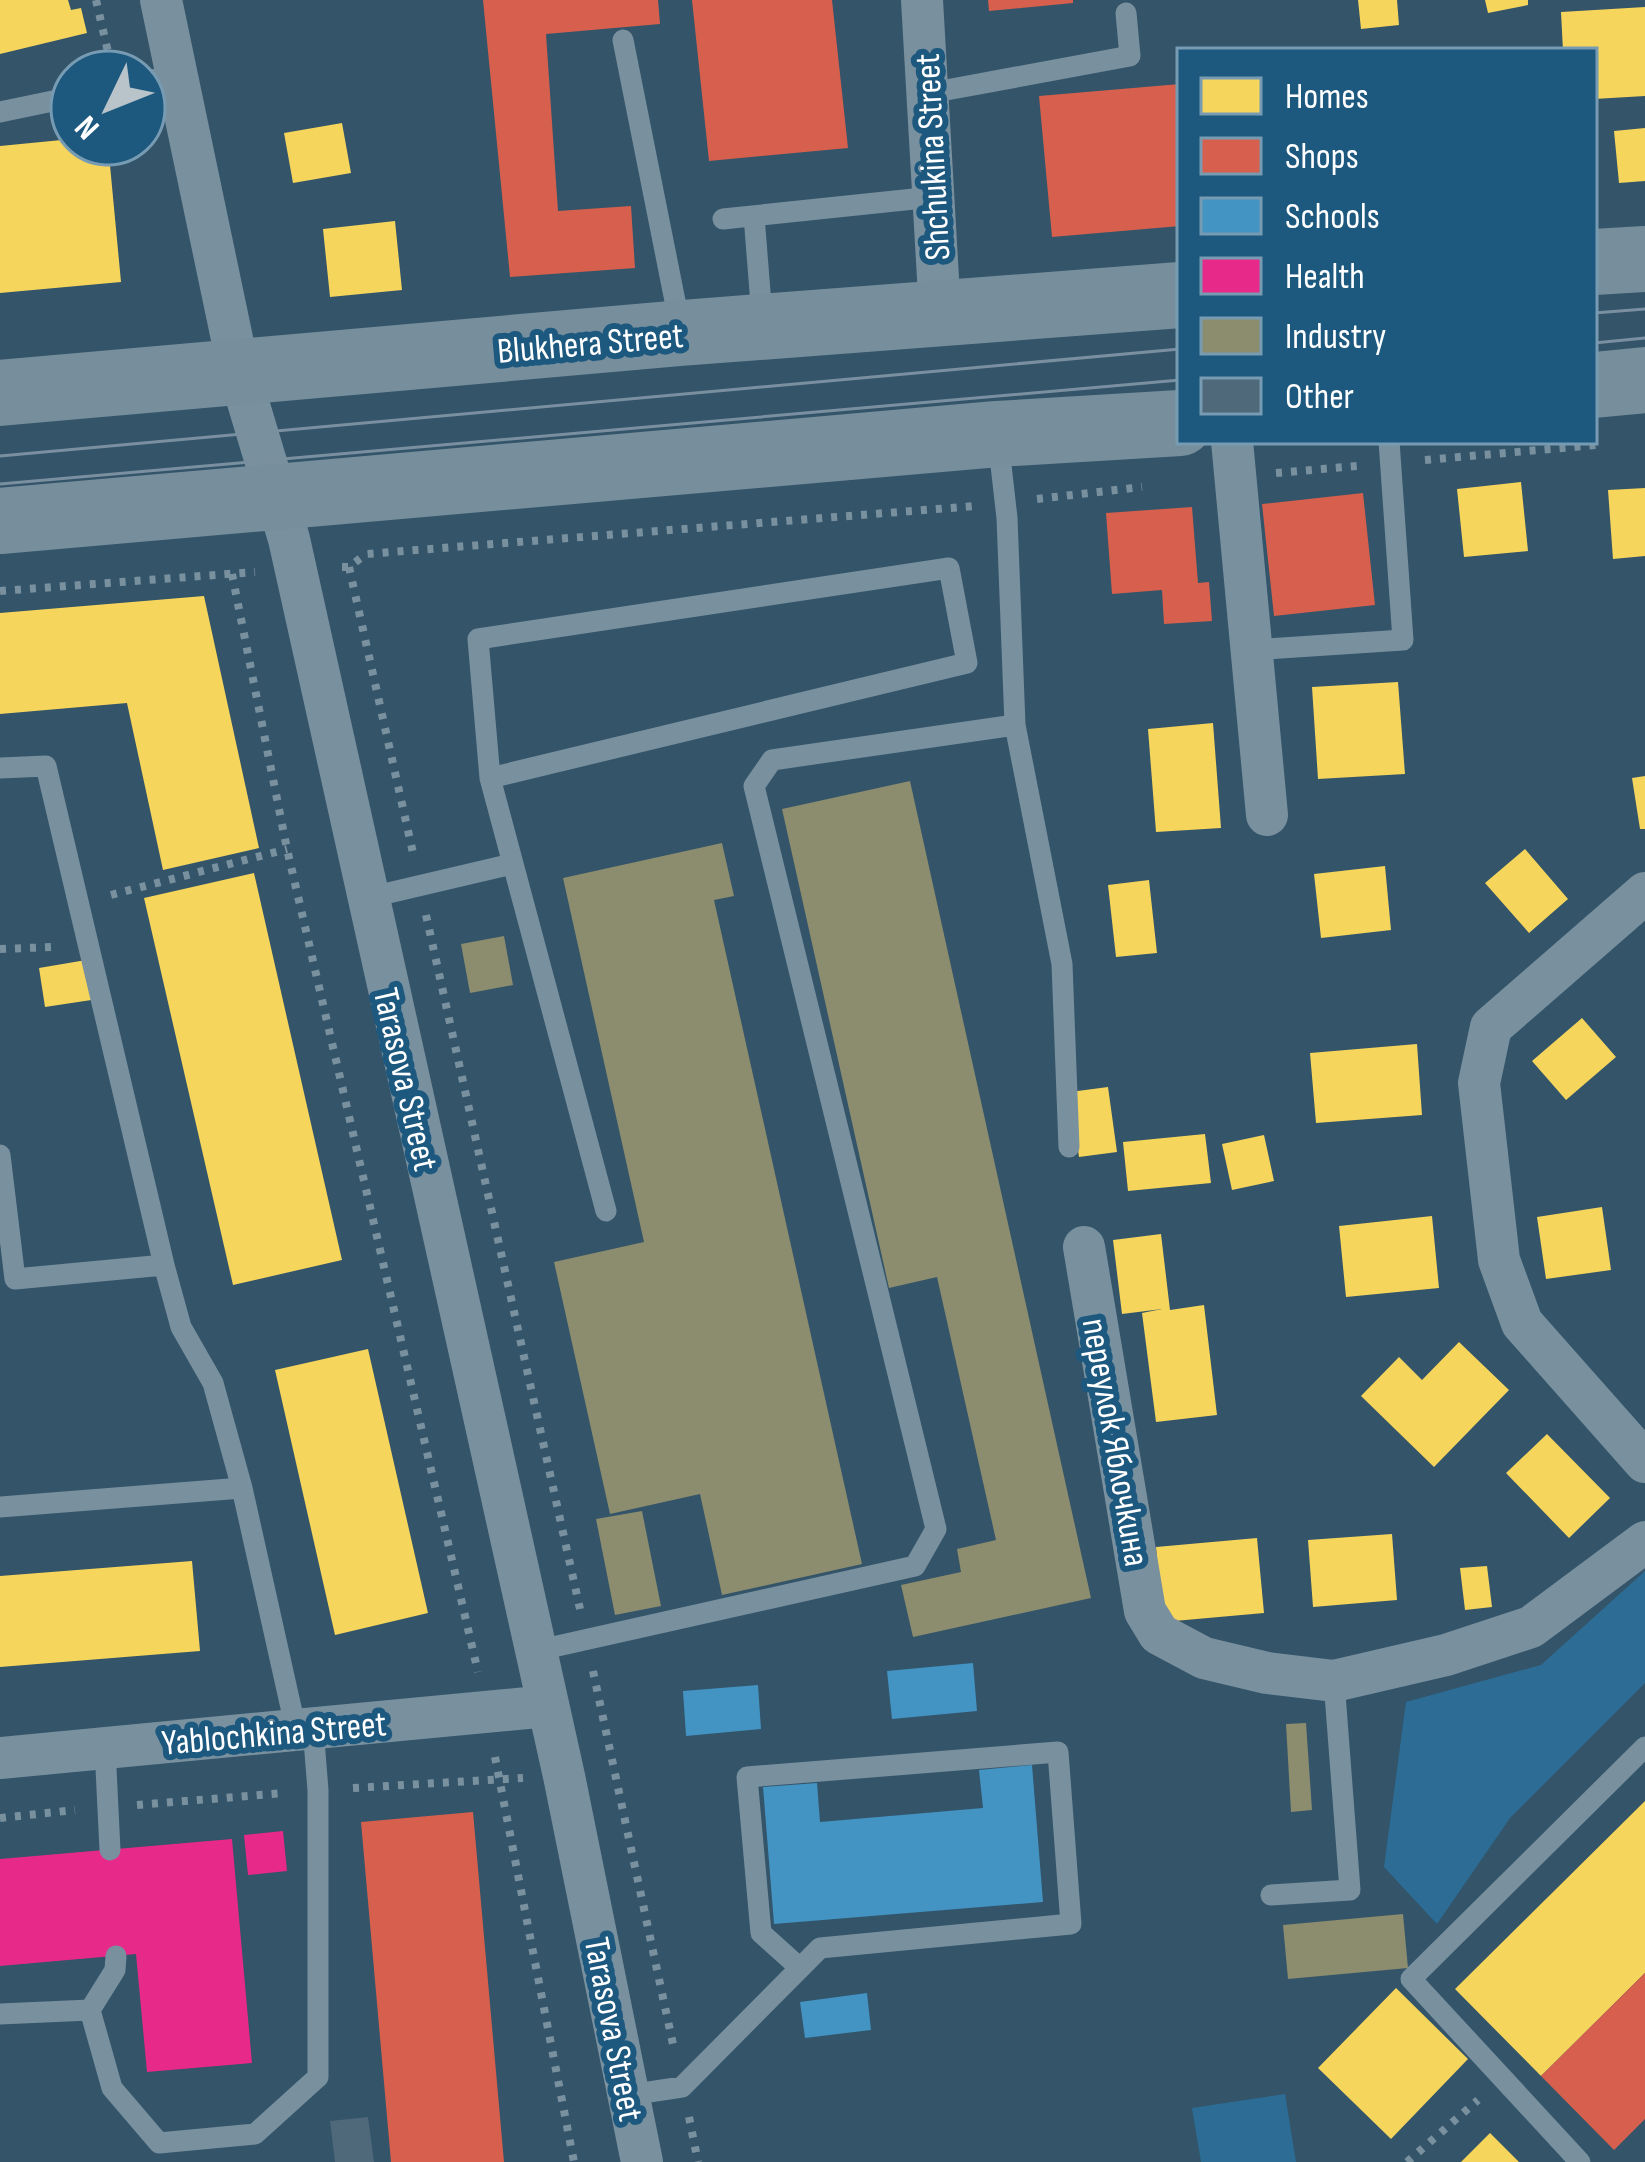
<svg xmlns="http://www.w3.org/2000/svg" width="1645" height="2162" font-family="'Sofia Sans Condensed',sans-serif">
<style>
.green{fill:#2d6d95}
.homes{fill:#f6d55c}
.shops{fill:#d6604d}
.schools{fill:#4393c3}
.health{fill:#e7298a}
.industry{fill:#8c8c6e}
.building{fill:#4f697a}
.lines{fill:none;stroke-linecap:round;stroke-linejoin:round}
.path{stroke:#79909f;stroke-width:8;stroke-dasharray:6 9;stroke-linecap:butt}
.lane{stroke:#79909f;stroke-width:21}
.street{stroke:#79909f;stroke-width:42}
.primary{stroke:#778f9d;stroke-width:66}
.tram{stroke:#7a90a0;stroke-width:3}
.labels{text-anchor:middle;stroke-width:12;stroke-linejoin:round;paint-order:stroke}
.street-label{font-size:36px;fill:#fff;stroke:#1d587f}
</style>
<rect width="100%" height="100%" fill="#335469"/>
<path class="green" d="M1645 1571V1683L1510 1818 1437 1924 1384 1867 1406 1702 1541 1665Z
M1285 2094 1296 2162H1201L1192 2108Z"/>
<path class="homes" d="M0 0H68L71 10 81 8 87 33 0 54Z
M1358 0H1397L1399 25 1361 29Z
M1485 0H1528V5L1488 13Z
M1645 7V96L1594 99V51H1563L1561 12Z
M342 123 351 173 293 183 284 133Z
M1645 128V181L1619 183 1614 131Z
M72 139V144H108L121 282 0 293V146Z
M395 221 402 290 330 297 323 229Z
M1521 482 1528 551 1464 557 1457 489Z
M1645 488V556L1613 559 1608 490Z
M204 596 259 848 163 870 127 703 0 714V613Z
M1398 682 1405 774 1318 779 1312 687Z
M1213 723 1221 828 1156 832 1148 729Z
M1645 776V829H1640L1632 778Z
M1525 849 1568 899 1529 933 1485 883Z
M1385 866 1391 930 1321 938 1314 874Z
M254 873 342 1260 233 1285 144 898Z
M1149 880 1157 953 1116 957 1108 885Z
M92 959 98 999 45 1007 39 968Z
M1582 1018 1616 1057 1566 1100 1532 1061Z
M1417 1044 1422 1115 1316 1123 1310 1053Z
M1108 1087 1117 1152 1079 1157 1070 1092Z
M1205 1134 1211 1183 1128 1191 1123 1142Z
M1264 1135 1274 1181 1232 1190 1222 1144Z
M1602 1207 1611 1270 1546 1279 1537 1217Z
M1432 1216 1439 1288 1346 1297 1339 1226Z
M1161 1234 1170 1310 1204 1305 1217 1415 1156 1422 1142 1313 1162 1309 1122 1314 1113 1240Z
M1459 1342 1509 1390 1434 1467 1361 1396 1399 1357 1422 1380Z
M368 1349 428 1613 335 1635 275 1370Z
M1547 1434 1610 1498 1569 1538 1506 1473Z
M1392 1534 1397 1600 1313 1607 1308 1540Z
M1257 1538 1264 1613 1163 1622 1156 1547Z
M192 1561 200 1651 0 1667V1576Z
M1487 1566 1492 1607 1465 1610 1460 1568Z
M1645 1801V1973L1541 2076 1455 1989Z
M1396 1988 1468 2059 1391 2139 1318 2068Z
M1490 2133 1519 2162H1461Z"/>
<path class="shops" d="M483 0H658L660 24 546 34 558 211 631 206 635 268 510 277Z
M692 0H832L848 148 709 161Z
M988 0H1073V3L989 11Z
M1180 84V226L1052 237 1039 96Z
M1363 493 1375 605 1274 616 1262 504Z
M1192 507 1198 583 1209 582 1212 621 1164 624 1162 590 1112 594 1106 513Z
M473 1812 504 2162H391L361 1822Z
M1645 1973V2119L1614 2150 1541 2076Z"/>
<path class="schools" d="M973 1663 977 1711 892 1719 887 1671Z
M758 1685 761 1729 686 1736 683 1691Z
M1032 1765 1043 1902 774 1924 763 1787 817 1783 820 1822 983 1808 979 1770Z
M867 1993 871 2030 805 2038 800 2002Z"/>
<path class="health" d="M283 1831 287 1871 248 1875 244 1835Z
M232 1839 252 2063 147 2072 136 1954 0 1966V1859Z"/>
<path class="industry" d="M910 781 1091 1598 913 1637 901 1585 961 1572 957 1549 996 1540 937 1277 889 1288 782 809Z
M722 843 734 896 714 900 862 1564 722 1595 700 1494 610 1514 554 1262 644 1242 563 878Z
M504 936 513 985 470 993 461 944Z
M642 1511 661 1606 615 1615 596 1519Z
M1306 1723 1312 1810 1291 1812 1286 1724Z
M1403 1914 1408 1968 1288 1979 1283 1925Z"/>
<path class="building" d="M368 2117 374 2162H335L330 2121Z"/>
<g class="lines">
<path class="path" d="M96 0 112 69
M1425 460 1596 445
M1276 473 1357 466
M1037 499 1142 487
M342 567H349L366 554 975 506
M349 567 413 853
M232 574 287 849 478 1672
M0 591 255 572
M111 895 287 849
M426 915 580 1609
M0 949 53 947
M593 1671 674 2049
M495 1757 574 2162
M353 1788 523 1778
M137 1805 284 1793
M0 1818 75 1810
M689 2117 698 2162
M1407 2162 1478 2100"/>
<path class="lane" d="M623 40 680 326
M144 82 178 74
M930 93 1130 56 1126 13
M0 112 72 97
M754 216 762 317
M723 219 933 197
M998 439 1007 518 1015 725 1062 964 1069 1147
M1252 650 1403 640 1389 441
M0 768 46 766 164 1265 181 1327 213 1383 242 1488 296 1730
M490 778 478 639 949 568 967 663 490 778 606 1211
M367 898 512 864
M0 1155 15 1279 164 1265
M0 1507 242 1488
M535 1651 915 1566 936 1529 754 786 772 760 1015 725
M105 1748 110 1850
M1271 1895 1350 1890 1334 1681
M90 2010 115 1970 116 1956
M0 2014 90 2010 112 2088 159 2143 255 2134 318 2077V1790L313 1728
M629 2095 682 2087 820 1948 1071 1924 1058 1752 747 1777 761 1933 800 1968
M1580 2162 1411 1979 1645 1747"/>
<path class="street" d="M161 0 239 372 289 539 564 1776 642 2162
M922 0 940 313
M1232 441 1267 815
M1645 893 1491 1027 1479 1083 1499 1260 1522 1323 1645 1462
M1084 1247 1145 1611 1159 1634 1204 1658 1267 1673 1334 1681 1446 1655 1531 1627 1645 1542
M0 1758 548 1706"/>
<path class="primary" d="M1594 262 1645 259
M1594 385 1645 380
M0 393 681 333 1180 295
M0 521 997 434 1180 423"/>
<path class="tram" d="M1594 313 1645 309
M1594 343 1645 338
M0 456 1180 349
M0 484 1180 380"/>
</g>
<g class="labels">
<g class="street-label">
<text transform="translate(931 157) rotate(-93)" y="13">Shchukina Street</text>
<text transform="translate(590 342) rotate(-5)" y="13">Blukhera Street</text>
<text transform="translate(407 1079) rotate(77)" y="13">Tarasova Street</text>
<text transform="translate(1117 1442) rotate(80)" y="13">переулок Яблочкина</text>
<text transform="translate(274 1732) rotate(-5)" y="13">Yablochkina Street</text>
<text transform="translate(615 2029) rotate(79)" y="13">Tarasova Street</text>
</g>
</g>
<rect x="1177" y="48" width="420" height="396" fill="#1d587f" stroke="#779bb2" stroke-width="3"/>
<rect x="1201" y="78" width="60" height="36" fill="#f6d55c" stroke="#779bb2" stroke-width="3"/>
<text x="1285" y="108" font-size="36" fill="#ffffff">Homes</text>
<rect x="1201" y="138" width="60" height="36" fill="#d6604d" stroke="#779bb2" stroke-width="3"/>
<text x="1285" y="168" font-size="36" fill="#ffffff">Shops</text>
<rect x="1201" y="198" width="60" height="36" fill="#4393c3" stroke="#779bb2" stroke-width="3"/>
<text x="1285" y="228" font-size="36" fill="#ffffff">Schools</text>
<rect x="1201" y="258" width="60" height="36" fill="#e7298a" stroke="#779bb2" stroke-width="3"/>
<text x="1285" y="288" font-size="36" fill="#ffffff">Health</text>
<rect x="1201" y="318" width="60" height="36" fill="#8c8c6e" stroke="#779bb2" stroke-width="3"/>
<text x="1285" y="348" font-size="36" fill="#ffffff">Industry</text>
<rect x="1201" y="378" width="60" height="36" fill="#4f697a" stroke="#779bb2" stroke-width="3"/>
<text x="1285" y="408" font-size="36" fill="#ffffff">Other</text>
<g transform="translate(108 108) rotate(227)"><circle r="57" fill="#1d587f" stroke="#779bb2" stroke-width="3"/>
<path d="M0-9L21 45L0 30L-21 45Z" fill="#b8c3ca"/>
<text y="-18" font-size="33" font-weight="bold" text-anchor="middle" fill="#ffffff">N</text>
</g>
</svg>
